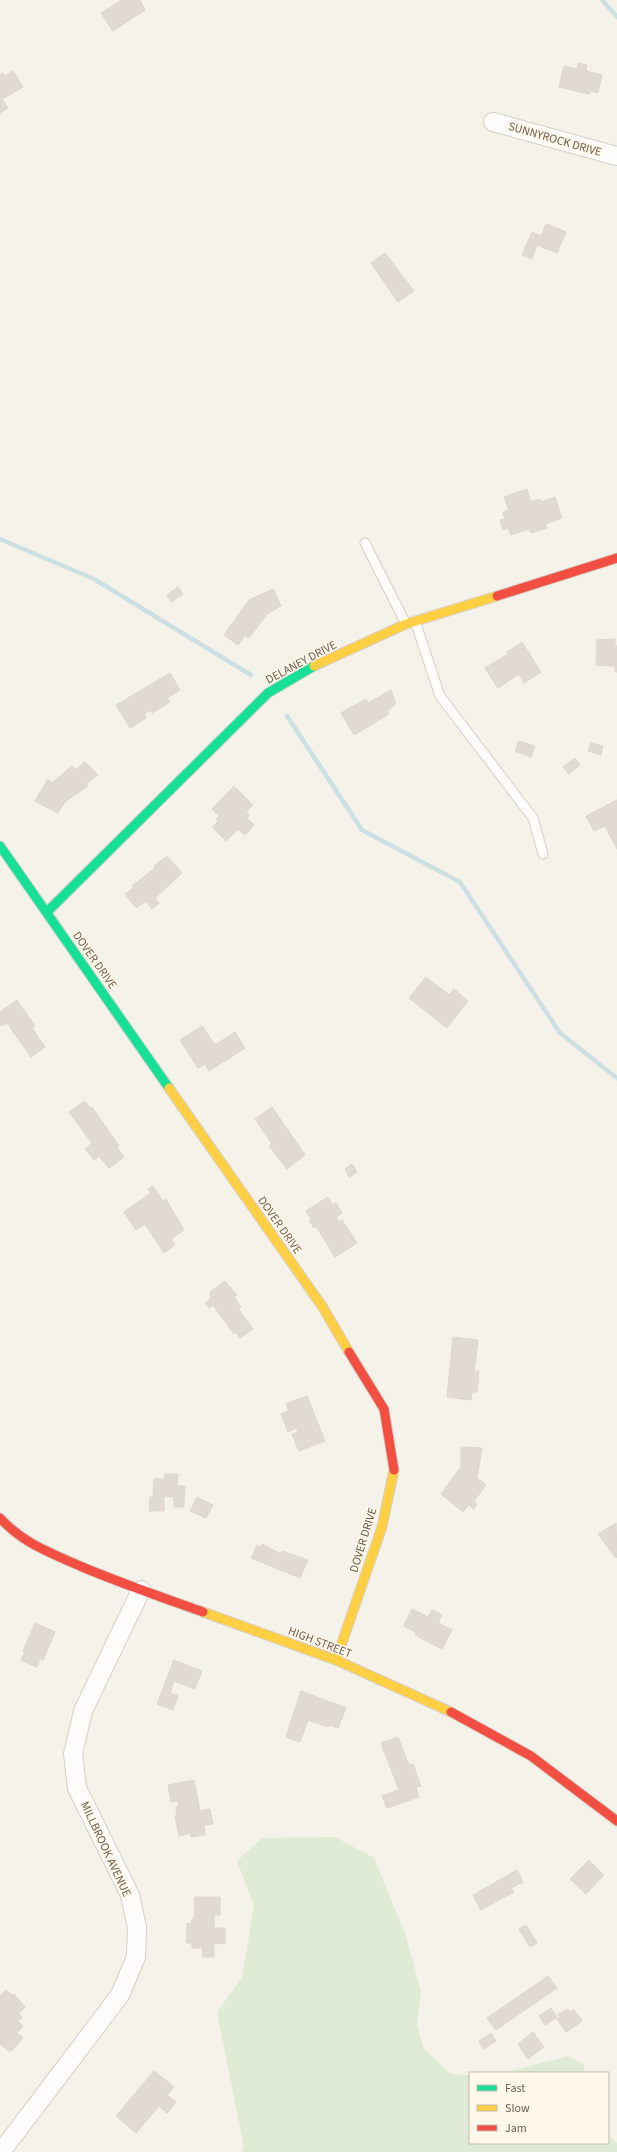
<svg xmlns="http://www.w3.org/2000/svg" width="617" height="2152" font-family="'Source Sans 3',sans-serif">
<style>
.green{fill:#e0ebd5}
.lines{fill:none;stroke-linecap:round;stroke-linejoin:round}
.stream{stroke:#cce0e4;stroke-width:4.5}
.building{fill:#e1dad1;stroke:#ddd6cc}
.lane-casing{stroke:#d4cfc7;stroke-width:11}
.street-casing{stroke:#d4cfc7;stroke-width:20}
.fast-casing{stroke:#d5cfc7;stroke-width:11}
.slow-casing{stroke:#d5cfc7;stroke-width:11}
.jam-casing{stroke:#d5cfc7;stroke-width:11}
.lane{stroke:#fefdfc;stroke-width:9}
.street{stroke:#fefdfc;stroke-width:18}
.fast{stroke:#16e098;stroke-width:9}
.slow{stroke:#ffcf43;stroke-width:9}
.jam{stroke:#f24e42;stroke-width:9}
.labels{text-anchor:middle;stroke-width:3;stroke-linejoin:round;paint-order:stroke}
.street-label{font-size:12px;fill:#705c4c;stroke:#fdf8ea}
</style>
<rect width="100%" height="100%" fill="#f5f2e9"/>
<path class="green" d="M335 1837 374 1858 405 1933 421 1991 417 2024 424 2049 451 2074 470 2075V2143H608V2135L617 2143V2152H241L244 2147 217 2012 242 1978 254 1906 237 1861 262 1838Z
M569 2056 584 2065V2073H502Z"/>
<g class="lines">
<path class="stream" d="M602 0 617 17
M0 539 94 579 251 675
M287 716 362 830 460 882 560 1033 617 1078"/>
</g>
<path class="building" d="M122 0H140L145 10 113 31 101 13Z
M578 63 587 65 586 71 602 75 598 93 590 91 589 94 559 87 564 66 577 69Z
M13 71 23 87 2 99 8 108 0 113V75L3 73 5 76Z
M546 224 566 232 557 253 537 245 532 259 522 255 532 232 541 236Z
M385 253 414 291 398 302 371 263Z
M527 489 531 502 540 499 541 502 555 497 562 518 545 524 547 528 531 533 529 529 511 535 508 528 503 530 500 520 505 519 503 512 509 510 504 497Z
M178 587 183 594 171 602 167 595Z
M273 589 281 606 267 614 249 638 245 636 238 645 224 635 249 600Z
M615 639V646H617V672H615V666L596 665 597 640Z
M522 642 541 672 524 683 519 674 498 688 485 668 508 654 507 652Z
M170 673 180 690 167 698 170 702 152 713 150 710 144 714 146 718 130 728 116 705Z
M391 690 396 704 387 710 389 714 354 735 341 713 366 699 368 703Z
M519 741 535 746 531 757 515 751Z
M591 743 603 746 601 755 588 751Z
M575 758 580 765 569 774 563 767Z
M85 762 98 775 86 784 88 786 65 802 58 813 35 801 48 779 52 783 72 766 75 770Z
M234 786 253 805 246 812 249 815 247 818 254 825 245 835 238 829 226 841 212 827 218 821 216 819 219 816 212 809Z
M617 800V849L605 826 594 831 586 816Z
M167 856 182 873 155 898 159 903 152 909 146 901 136 908 125 894 134 888 132 886 155 868 154 866Z
M426 977 449 995 454 989 468 1001 447 1028 409 998Z
M17 1000 35 1026 32 1028 45 1047 31 1057 7 1023 2 1026 0 1024V1012Z
M202 1026 215 1045 235 1032 245 1048 209 1071 205 1064 198 1068 180 1040Z
M85 1101 90 1108 92 1107 119 1146 117 1148 124 1157 109 1168 99 1156 94 1160 85 1149 92 1143 69 1112Z
M272 1107 305 1155 287 1169 269 1146 272 1144 255 1119Z
M352 1164 357 1172 349 1177 345 1169Z
M153 1186 163 1201 166 1199 184 1230 171 1239 175 1245 164 1253 145 1224 136 1230 124 1212 151 1193 148 1189Z
M328 1197 333 1205 336 1203 342 1213 336 1217 339 1222 342 1220 357 1243 335 1257 316 1226 314 1228 309 1220 311 1219 306 1211Z
M225 1281 237 1295 234 1296 241 1307 238 1309 253 1329 240 1338 236 1332 234 1334 213 1305 209 1308 205 1303 211 1298 210 1292Z
M453 1337 478 1340 474 1371H479L477 1392H472L471 1400 447 1397Z
M307 1396 325 1441 299 1451 292 1434 298 1432 296 1428 288 1432 281 1414 289 1411 286 1404Z
M461 1447 482 1448 477 1478 486 1485 474 1501 477 1504 474 1509 469 1505 463 1512 441 1494 461 1467Z
M165 1474H178L177 1486H185L184 1507H174V1497L164 1496V1511H149L150 1497H153L154 1479H164Z
M197 1497 213 1505 206 1518 190 1511Z
M616 1523 617 1557 616 1558 598 1534Z
M262 1544 281 1554 282 1551 308 1560 300 1578 251 1558 257 1545 261 1547Z
M412 1609 428 1617 432 1610 442 1615 438 1623 452 1630 442 1649 415 1635 417 1633 404 1626Z
M35 1623 55 1632 43 1660 40 1659 37 1667 21 1660 25 1652 23 1651Z
M174 1660 202 1671 195 1689 174 1681 170 1693 178 1696 173 1710 157 1704Z
M301 1691 346 1708 338 1728 329 1725 328 1727 308 1720 300 1742 286 1737Z
M398 1737 409 1765 413 1764 421 1786 416 1787 419 1797 387 1808 382 1796 399 1790 381 1743Z
M194 1780 200 1811 210 1809 213 1824 204 1825 205 1835 191 1837 190 1833 179 1836 175 1816 177 1815 176 1807 179 1806 178 1801 171 1802 168 1785Z
M589 1860 604 1875 586 1894 570 1879Z
M517 1870 523 1882 511 1888 514 1892 481 1910 473 1895Z
M195 1897H220V1915H214V1928H225V1944L214 1943V1957H202L203 1948H192V1943H186L187 1923 191 1924 192 1919H194Z
M526 1925 537 1943 530 1947 519 1929Z
M548 1976 557 1988 496 2030 487 2018Z
M6 1990 12 1995 14 1994 25 2007 19 2014 22 2017 18 2022 23 2026 17 2033 23 2038 10 2052 0 2044V1996Z
M551 2008 557 2017 545 2025 539 2016Z
M568 2009 570 2012 574 2010 582 2021 566 2032 557 2019 560 2017 558 2014Z
M533 2032 544 2047 528 2059 518 2044Z
M491 2033 496 2041 484 2049 479 2041Z
M154 2071 174 2087 167 2095 176 2102 167 2113 159 2106 136 2133 116 2116Z"/>
<g class="lines">
<defs>
<path id="lane" d="M365 543 406 624
M415 621 440 696 533 818 543 854"/>
<path id="street" d="M493 122 617 156
M1 2152 120 1995 136 1957 137 1927 130 1895 77 1788 73 1754 83 1711 141 1590"/>
<path id="fast" d="M0 846 169 1088
M47 912 268 693 314 666"/>
<path id="slow" d="M314 666 406 624 497 596
M169 1088 322 1306 349 1352
M203 1612 336 1660 451 1712
M336 1660 382 1527 394 1470"/>
<path id="jam" d="M497 596 617 558
M349 1352 384 1409 394 1470
M0 1518C24 1544 49 1552 80 1566 120 1583 161 1597 203 1612
M451 1712 531 1756 617 1821"/>
</defs>
<use href="#lane" class="lane-casing"/>
<use href="#street" class="street-casing"/>
<use href="#fast" class="fast-casing"/>
<use href="#slow" class="slow-casing"/>
<use href="#jam" class="jam-casing"/>
<use href="#lane" class="lane"/>
<use href="#street" class="street"/>
<use href="#fast" class="fast"/>
<use href="#slow" class="slow"/>
<use href="#jam" class="jam"/>
</g>
<g class="labels">
<g class="street-label">
<text transform="translate(555 139) rotate(16)" y="4">SUNNYROCK DRIVE</text>
<text transform="translate(301 662) rotate(-28)" y="4">DELANEY DRIVE</text>
<text transform="translate(95 960) rotate(55)" y="4">DOVER DRIVE</text>
<text transform="translate(280 1225) rotate(55)" y="4">DOVER DRIVE</text>
<text transform="translate(363 1540) rotate(-73)" y="4">DOVER DRIVE</text>
<text transform="translate(320 1642) rotate(21)" y="4">HIGH STREET</text>
<text transform="translate(106 1849) rotate(65)" y="4">MILLBROOK AVENUE</text>
</g>
</g>
<rect x="469" y="2072" width="140" height="72" fill="#fdf8ea" stroke="#c5baab"/>
<rect x="477" y="2085" width="20" height="6" fill="#16e098" stroke="#c5baab"/>
<text x="505" y="2092" font-size="12" fill="#705c4c">Fast</text>
<rect x="477" y="2105" width="20" height="6" fill="#ffcf43" stroke="#c5baab"/>
<text x="505" y="2112" font-size="12" fill="#705c4c">Slow</text>
<rect x="477" y="2125" width="20" height="6" fill="#f24e42" stroke="#c5baab"/>
<text x="505" y="2132" font-size="12" fill="#705c4c">Jam</text>
</svg>
